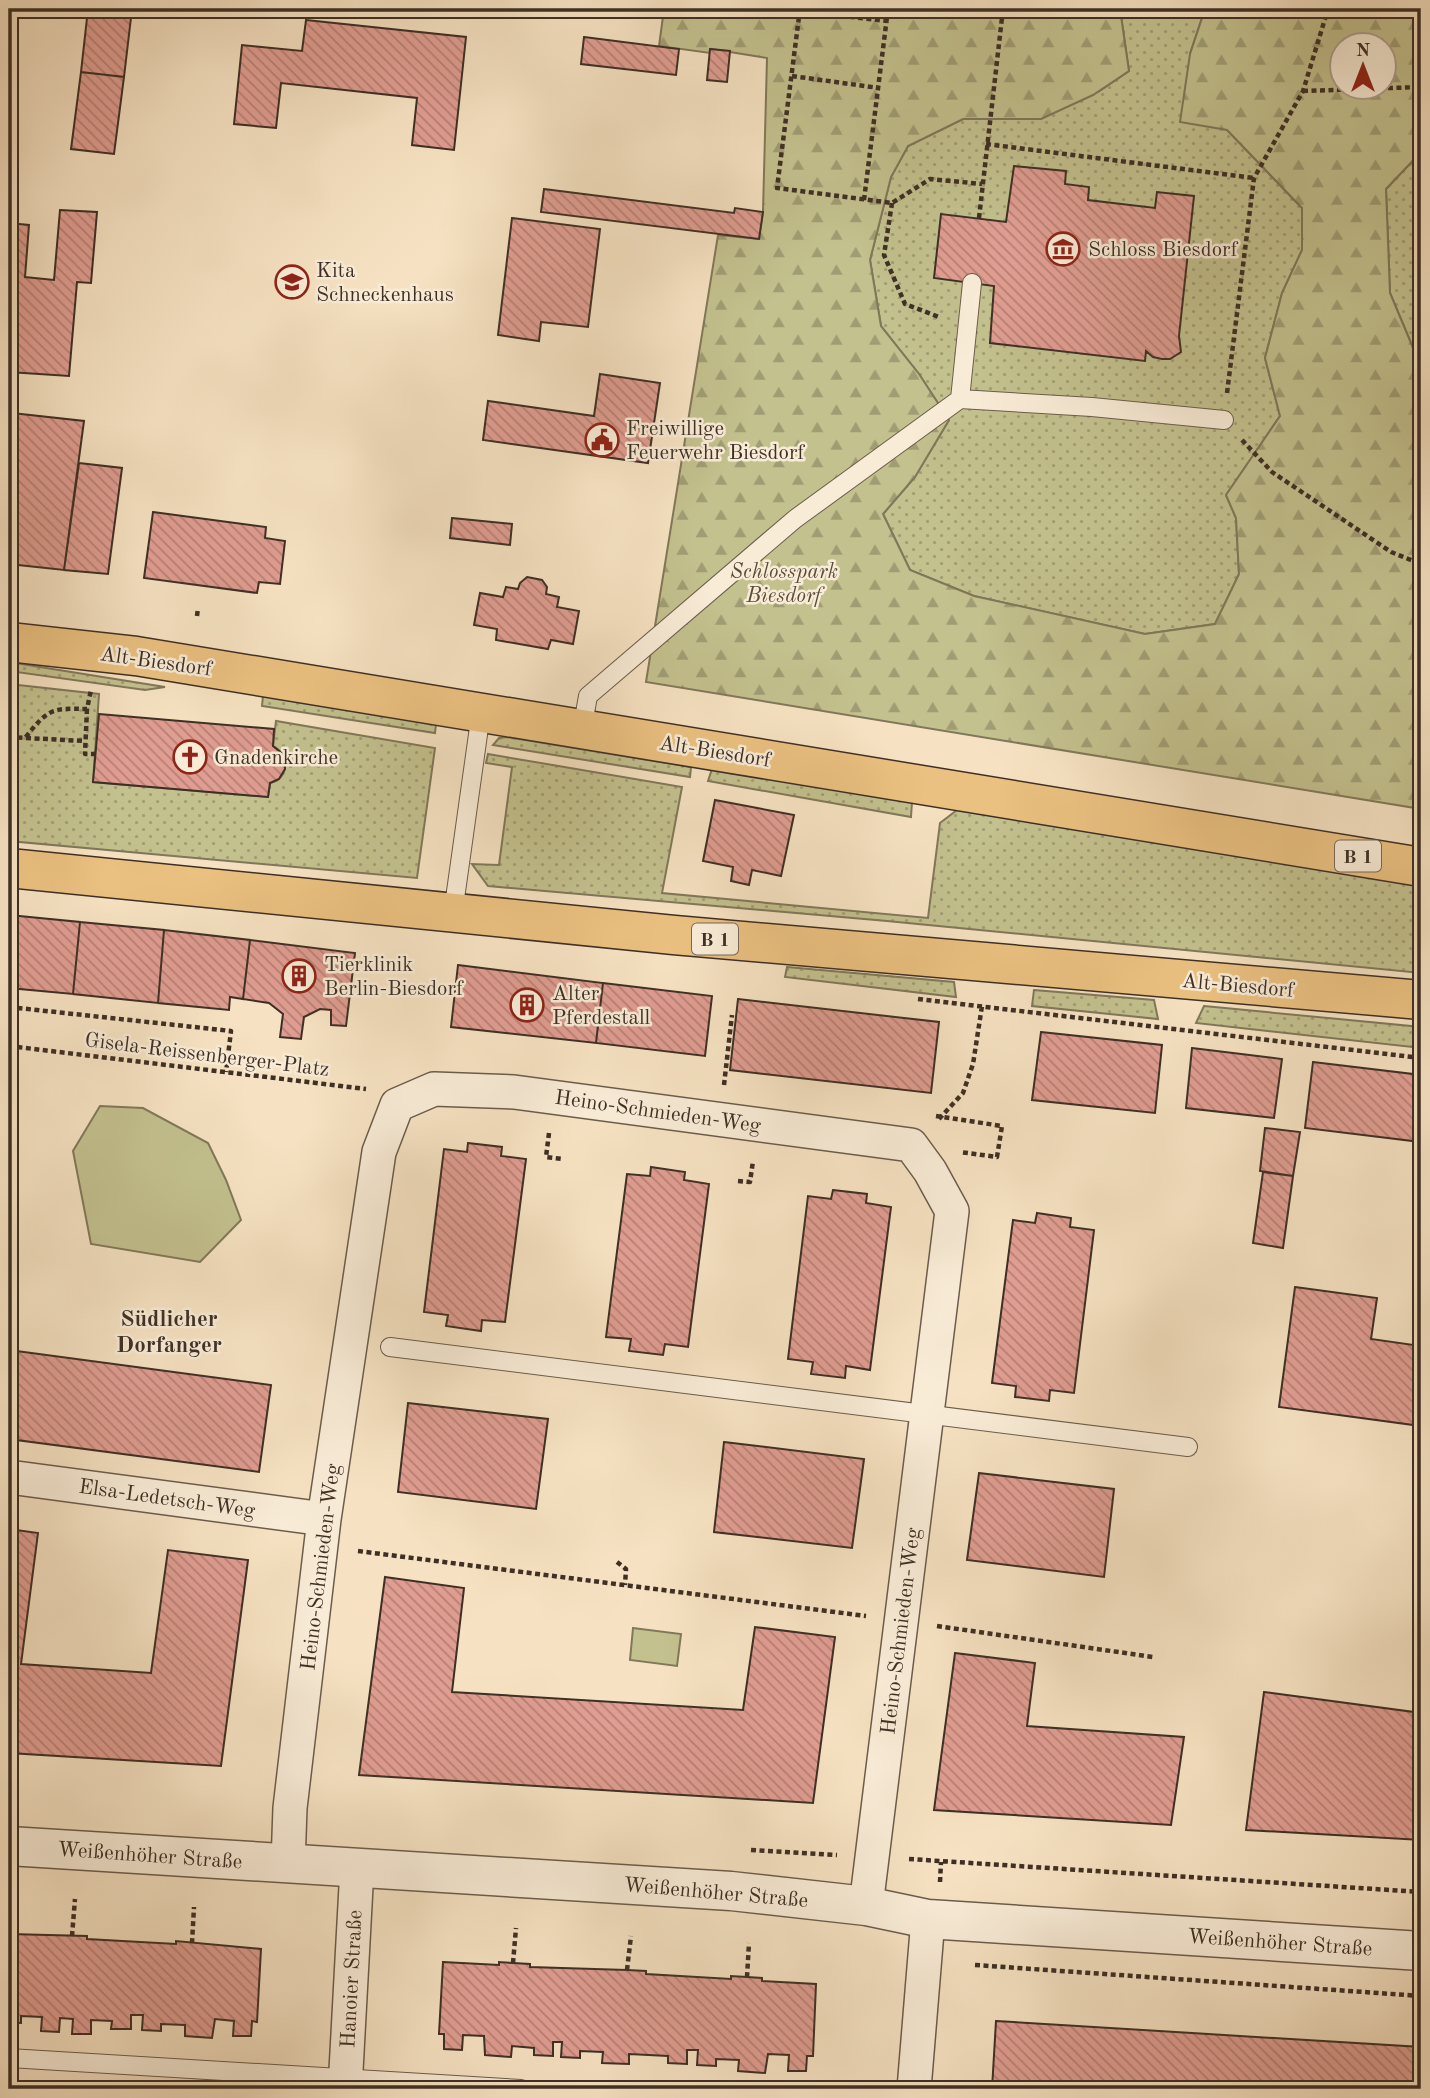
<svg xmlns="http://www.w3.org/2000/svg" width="1430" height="2098" font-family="'Old Standard TT',serif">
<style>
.grass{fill:url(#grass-dots);stroke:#80785a;stroke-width:2}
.forest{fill:url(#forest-firs);stroke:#80785a;stroke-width:2;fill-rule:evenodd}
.green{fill:#c3c18e;stroke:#80785a;stroke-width:2}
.building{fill:url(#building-back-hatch);stroke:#3e2f25;stroke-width:2}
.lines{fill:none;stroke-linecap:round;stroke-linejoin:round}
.service-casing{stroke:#6c5c4c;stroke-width:20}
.minor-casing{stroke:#6c5c4c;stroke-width:36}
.tertiary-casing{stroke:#6c5c4c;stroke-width:41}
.primary-casing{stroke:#3e2f25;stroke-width:41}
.path{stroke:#3e2f25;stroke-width:4.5;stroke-dasharray:5 3.5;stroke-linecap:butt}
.service{stroke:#f9ecd7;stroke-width:18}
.minor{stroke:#f9ecd7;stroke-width:33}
.tertiary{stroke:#f9ecd7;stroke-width:38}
.primary{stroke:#ebc181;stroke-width:38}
.labels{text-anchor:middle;stroke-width:5;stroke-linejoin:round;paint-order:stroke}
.shield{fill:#f9ecd7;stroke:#76685a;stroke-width:2}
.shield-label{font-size:19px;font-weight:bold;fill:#3e2f25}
.poi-label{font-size:21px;fill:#3e2f25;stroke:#f9ecd7;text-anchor:start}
.park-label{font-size:21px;font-style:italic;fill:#594c3a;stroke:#f9ecd7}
.street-label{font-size:21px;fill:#3e2f25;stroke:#f9ecd7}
.neighbourhood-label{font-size:23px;font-weight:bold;fill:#3e2f25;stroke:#f9ecd7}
</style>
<defs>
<pattern id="grass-dots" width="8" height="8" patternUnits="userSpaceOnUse" patternTransform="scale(1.75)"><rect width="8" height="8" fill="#c3c18e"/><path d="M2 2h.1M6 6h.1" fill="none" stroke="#a09d74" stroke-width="1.8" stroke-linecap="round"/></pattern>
<pattern id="forest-firs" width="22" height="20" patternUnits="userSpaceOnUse" patternTransform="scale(1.75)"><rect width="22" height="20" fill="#c3c18e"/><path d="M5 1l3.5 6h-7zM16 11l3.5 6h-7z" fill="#a09d74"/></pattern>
<pattern id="building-back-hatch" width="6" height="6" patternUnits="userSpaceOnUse" patternTransform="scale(1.75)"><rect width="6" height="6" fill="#e09d91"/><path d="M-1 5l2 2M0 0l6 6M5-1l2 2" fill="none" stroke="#b78076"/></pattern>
</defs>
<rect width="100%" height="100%" fill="#f6e2c2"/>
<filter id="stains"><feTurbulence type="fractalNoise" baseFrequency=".00286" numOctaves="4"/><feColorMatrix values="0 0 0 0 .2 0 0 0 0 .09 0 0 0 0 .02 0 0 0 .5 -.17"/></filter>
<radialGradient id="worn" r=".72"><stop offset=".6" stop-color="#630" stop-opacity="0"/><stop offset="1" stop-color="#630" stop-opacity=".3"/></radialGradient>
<path class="grass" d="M1120 9H1205L1190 54 1227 130 1302 208V250L1282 293 1265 358 1280 416 1226 495 1236 518 1239 574 1215 624 1145 634 974 596 910 570 883 514 915 477 949 420 919 374 881 326 870 260 891 177 908 146 963 119 1041 118 1074 89 1098 92 1129 71Z
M1421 152V367L1390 293 1386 189Z
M9 662 165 687 145 690 9 671Z
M9 684 99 694 93 782 268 797 270 783C290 779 289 754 273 746L276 721 435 748 417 878 9 841Z
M263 696 436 724 435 733 262 706Z
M506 737 691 767 690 777 493 745 499 738Z
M488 754 682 787 662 893 928 918 940 823 957 810 1421 886V973L887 921 488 886 472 864 499 865 512 767 486 763Z
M712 769 912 802 911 817 708 781Z
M787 967 954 982 956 997 785 977Z
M1034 990 1154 1000 1158 1019 1032 1006Z
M1204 1006 1421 1027V1048L1196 1023Z"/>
<path class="forest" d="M664 9H1120L1129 71 1093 95 1041 119H963L908 146 891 177 870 260 881 326 919 374 949 420 915 477 883 514 910 570 974 596 1145 634 1215 624 1239 574 1236 518 1226 495 1280 416 1265 358 1282 293 1302 250V208L1227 130 1180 122 1190 54 1205 9H1421V152L1386 189 1390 293 1421 367V809L646 682 718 235 759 239 763 211 767 58 711 49 710 53 659 46ZM1342 46H1384V88H1342Z"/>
<path class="green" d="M100 1106 143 1108 208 1143 226 1180 241 1220 200 1262 91 1244 73 1151Z
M633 1628 681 1634 677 1666 630 1660Z"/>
<path class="building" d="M88 9H132L124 77 81 72Z
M306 20 466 37 454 150 412 145 417 98 281 83 276 128 234 124 242 45 302 51Z
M584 37 679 49 676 75 581 64Z
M710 49 730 51 727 82 707 80Z
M81 72 124 77 114 154 71 149Z
M1014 166 1066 171 1065 184 1089 187 1088 200 1155 208 1157 192 1194 196 1179 336 1181 352 1170 359H1162L1153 357 1146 351 1145 361 990 343 994 286 934 278 941 214 1006 222Z
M544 189 734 213 735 208 763 212 759 239 541 212Z
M60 210 97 212 91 283 77 282 69 376 9 372V223L29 225 25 277 54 280Z
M512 218 600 229 588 327 541 322 539 341 498 335Z
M600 374 660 383 648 463 483 440 488 401 594 416Z
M12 413 84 421 64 570 9 564V436Z
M79 463 122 468 108 574 64 570Z
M153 512 266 527 265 538 285 541 280 584 259 582 257 593 144 578Z
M452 518 512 524 510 545 450 538Z
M527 577 542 580 547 587 546 594 559 597 557 607 579 611 573 644 551 640 548 649 496 640 497 629 474 625 480 593 503 597 506 587 518 589 520 583Z
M99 714 274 729 273 746 284 755 285 769 279 779 270 783 268 797 93 782Z
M715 800 794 815 781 876 752 870 749 885 731 881 733 867 703 861Z
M9 915 80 922 73 994 9 988Z
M80 922 164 930 158 1003 73 994Z
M164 930 250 940 243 999 230 997 229 1010 158 1003Z
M250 940 355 953 346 1026 331 1025V1010L320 1009 304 1017 301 1039 280 1037 283 1014 269 1003 243 999Z
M458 965 603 983 596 1043 451 1027Z
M603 983 712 996 705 1056 596 1043Z
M738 999 939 1022 931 1093 730 1070Z
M1041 1032 1162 1045 1155 1113 1032 1100Z
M1192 1048 1282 1059 1274 1118 1186 1108Z
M1313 1062 1421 1075V1142L1305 1128Z
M1265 1128 1300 1132 1293 1176 1260 1171Z
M468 1143 502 1147 501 1156 526 1159 505 1322 482 1320 481 1331 446 1326 448 1315 424 1312 444 1149 467 1152Z
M651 1167 685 1172 684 1180 709 1184 688 1347 665 1344 663 1355 629 1351 631 1339 606 1337 627 1174 650 1176Z
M1263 1172 1293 1176 1283 1248 1253 1243Z
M833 1190 867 1194 866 1203 891 1207 870 1370 846 1366 845 1378 811 1374 813 1362 788 1359 808 1196 831 1199Z
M1037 1213 1071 1218 1070 1227 1094 1230 1074 1393 1050 1390 1049 1401 1015 1397 1016 1386 992 1383 1013 1220 1035 1223Z
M1295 1287 1377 1298 1371 1339 1421 1346V1426L1279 1407Z
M9 1350 271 1385 259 1472 9 1439Z
M408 1403 548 1419 536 1509 398 1492Z
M724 1442 864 1459 852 1548 714 1532Z
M979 1473 1114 1489 1104 1577 967 1560Z
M9 1529 38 1533 21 1664 151 1673 168 1550 248 1560 221 1766 9 1753Z
M385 1577 464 1588 452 1692 743 1710 755 1627 835 1637 813 1803 359 1775Z
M955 1653 1035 1663 1027 1726 1184 1737 1171 1825 934 1810Z
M1264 1692 1421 1713V1840L1246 1830Z
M9 1934 87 1936V1939L176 1944V1941L261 1949 257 2022 252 2021 251 2036H233L234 2021 215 2019 212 2038 185 2036V2025L161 2024V2031L142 2030 143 2015H131V2029H111L112 2021 91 2020V2034H72L73 2019 60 2018 59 2032 41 2031 42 2017 21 2016V2023L9 2022Z
M443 1962 499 1965V1962L513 1963 530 1964V1967L627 1970 646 1971V1974L731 1979V1976L747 1977 762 1978V1981L816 1984 813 2056H807L806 2071H788L789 2055 768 2054 765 2073 738 2071 739 2060 716 2059V2066L697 2065 698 2050H687V2064L668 2063V2056L629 2054V2064L602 2063 603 2052 580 2051V2058L561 2057 562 2042H553V2056L534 2055V2048L512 2046 511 2057 485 2055 484 2036 463 2035 462 2050 444 2049V2034H439Z
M996 2021 1421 2047V2089H992Z"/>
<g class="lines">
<defs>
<path id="service" d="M960 399 972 283
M582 730 588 696 795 519 960 399 1092 407 1224 420
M453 913 481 713
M390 1347 1188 1447
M9 2058 521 2089"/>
<path id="minor" d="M9 1477 324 1519
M288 1864 290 1808 324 1519 379 1152 397 1105 434 1089 514 1092 911 1145 930 1171 952 1211 866 1906
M345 2089 357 1868
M914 2089 928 1919"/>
<path id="tertiary" d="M9 1846 731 1891 866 1906 928 1919 1421 1951"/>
<path id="primary" d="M9 642 136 656 1421 867
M9 868 674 935 1421 1000"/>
</defs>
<use href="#service" class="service-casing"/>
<use href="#minor" class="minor-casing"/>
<use href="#tertiary" class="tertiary-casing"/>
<use href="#primary" class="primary-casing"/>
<path class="path" d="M782 9 887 21
M800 9 777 188 892 203 930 179 982 184
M792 76 879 88
M1303 91 1421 87
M986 144 1254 178
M864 200 888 9
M892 203 884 255 905 304 939 317
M979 218 1003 9
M1227 393 1254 178 1303 91 1328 9
M1242 440 1272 472 1391 552 1421 564
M197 616 198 608
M87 709 85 754H95
M9 737 25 738C48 709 51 708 87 709L91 690
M26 738 85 741
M918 999 1421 1058
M9 1007 231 1031 226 1072
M9 1046 366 1089
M724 1085 732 1015
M936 1116 1002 1126 997 1157 960 1152
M939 1119 963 1093 973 1064 982 1006
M549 1133 546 1157 563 1159
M738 1181 750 1182 753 1161
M358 1551 866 1616
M617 1562 626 1569 625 1585
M937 1626 1153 1657
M751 1850 837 1855
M909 1859 1421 1892
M940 1882 941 1862
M72 1936 75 1899
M192 1943 194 1907
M513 1963 516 1928
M975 1965 1421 1996
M627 1970 631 1936
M747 1977 749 1943"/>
<use href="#service" class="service"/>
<use href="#minor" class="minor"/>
<use href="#tertiary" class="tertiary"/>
<use href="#primary" class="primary"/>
</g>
<defs>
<symbol id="museum-ring" viewBox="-11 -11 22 22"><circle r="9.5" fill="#f9ecd7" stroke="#8f2418" stroke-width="1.5"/><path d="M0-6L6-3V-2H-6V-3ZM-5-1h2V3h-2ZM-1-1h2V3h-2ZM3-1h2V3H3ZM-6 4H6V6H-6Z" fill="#8f2418"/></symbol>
<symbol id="school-ring" viewBox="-11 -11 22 22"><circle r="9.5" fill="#f9ecd7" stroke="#8f2418" stroke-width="1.5"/><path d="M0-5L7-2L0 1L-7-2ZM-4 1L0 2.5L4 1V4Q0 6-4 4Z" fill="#8f2418"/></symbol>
<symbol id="civic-ring" viewBox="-11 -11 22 22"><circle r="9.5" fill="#f9ecd7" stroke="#8f2418" stroke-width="1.5"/><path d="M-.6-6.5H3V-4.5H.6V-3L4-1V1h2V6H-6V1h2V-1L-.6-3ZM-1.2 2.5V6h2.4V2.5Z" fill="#8f2418"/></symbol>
<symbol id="church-ring" viewBox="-11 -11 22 22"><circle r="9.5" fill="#f9ecd7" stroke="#8f2418" stroke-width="1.5"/><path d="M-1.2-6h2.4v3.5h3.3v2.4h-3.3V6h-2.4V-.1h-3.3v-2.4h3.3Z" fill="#8f2418"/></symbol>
<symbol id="building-ring" viewBox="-11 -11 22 22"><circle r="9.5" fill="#f9ecd7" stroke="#8f2418" stroke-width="1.5"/><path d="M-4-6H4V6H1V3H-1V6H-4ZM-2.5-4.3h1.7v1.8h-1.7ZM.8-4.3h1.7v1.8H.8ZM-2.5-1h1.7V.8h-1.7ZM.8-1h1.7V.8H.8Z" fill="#8f2418"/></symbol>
</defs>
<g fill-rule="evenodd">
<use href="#museum-ring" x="1044" y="230" width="38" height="38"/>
<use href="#school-ring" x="273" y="263" width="38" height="38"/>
<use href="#civic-ring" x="583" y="421" width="38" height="38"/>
<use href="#church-ring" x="171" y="738" width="38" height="38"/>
<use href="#building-ring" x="280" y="957" width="38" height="38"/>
<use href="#building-ring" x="508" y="986" width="38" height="38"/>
</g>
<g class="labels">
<g class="shield">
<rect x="1335" y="840.5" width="46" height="31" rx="5"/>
<rect x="692" y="923.5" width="46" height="31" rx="5"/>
</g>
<g class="shield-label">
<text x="1358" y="863">B 1</text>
<text x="715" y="946">B 1</text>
</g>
<g class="poi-label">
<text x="1088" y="256">Schloss Biesdorf</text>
<text x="316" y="277">Kita<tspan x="316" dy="24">Schneckenhaus</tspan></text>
<text x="626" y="435">Freiwillige<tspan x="626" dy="24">Feuerwehr Biesdorf</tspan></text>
<text x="214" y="764">Gnadenkirche</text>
<text x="324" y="971">Tierklinik<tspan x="324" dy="24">Berlin-Biesdorf</tspan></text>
<text x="552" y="1000">Alter<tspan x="552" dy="24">Pferdestall</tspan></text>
</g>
<g class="park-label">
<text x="784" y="578">Schlosspark<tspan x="784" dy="24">Biesdorf</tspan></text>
</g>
<g class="street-label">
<text transform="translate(156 661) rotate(8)" y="7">Alt-Biesdorf</text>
<text transform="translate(715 751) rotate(9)" y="7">Alt-Biesdorf</text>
<text transform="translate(1238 985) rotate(5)" y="7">Alt-Biesdorf</text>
<text transform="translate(207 1054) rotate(7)" y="7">Gisela-Reissenberger-Platz</text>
<text transform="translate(658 1111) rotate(8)" y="7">Heino-Schmieden-Weg</text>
<text transform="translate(167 1498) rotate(8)" y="7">Elsa-Ledetsch-Weg</text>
<text transform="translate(320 1567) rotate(-83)" y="7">Heino-Schmieden-Weg</text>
<text transform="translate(900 1631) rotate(-83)" y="7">Heino-Schmieden-Weg</text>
<text transform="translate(150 1855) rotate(4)" y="7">Weißenhöher Straße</text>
<text transform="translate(716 1892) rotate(5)" y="7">Weißenhöher Straße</text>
<text transform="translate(1280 1942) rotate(4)" y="7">Weißenhöher Straße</text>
<text transform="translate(351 1979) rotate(-87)" y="7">Hanoier Straße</text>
</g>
<g class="neighbourhood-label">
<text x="169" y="1326">Südlicher<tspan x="169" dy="26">Dorfanger</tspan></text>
</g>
</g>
<rect width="1430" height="2098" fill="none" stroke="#f6e2c2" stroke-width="35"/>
<rect x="10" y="10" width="1409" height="2077" fill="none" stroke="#3e2f25" stroke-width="3.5"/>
<rect x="18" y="18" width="1395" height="2063" fill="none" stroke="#3e2f25" stroke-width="2"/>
<g transform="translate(1363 66)"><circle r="33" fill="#f9ecd7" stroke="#aea090" stroke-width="2"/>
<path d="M0-5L12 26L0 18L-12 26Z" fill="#8f2418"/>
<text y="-10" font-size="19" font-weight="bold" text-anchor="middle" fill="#3e2f25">N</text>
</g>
<rect width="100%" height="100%" filter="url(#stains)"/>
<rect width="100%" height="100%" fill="url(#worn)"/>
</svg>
